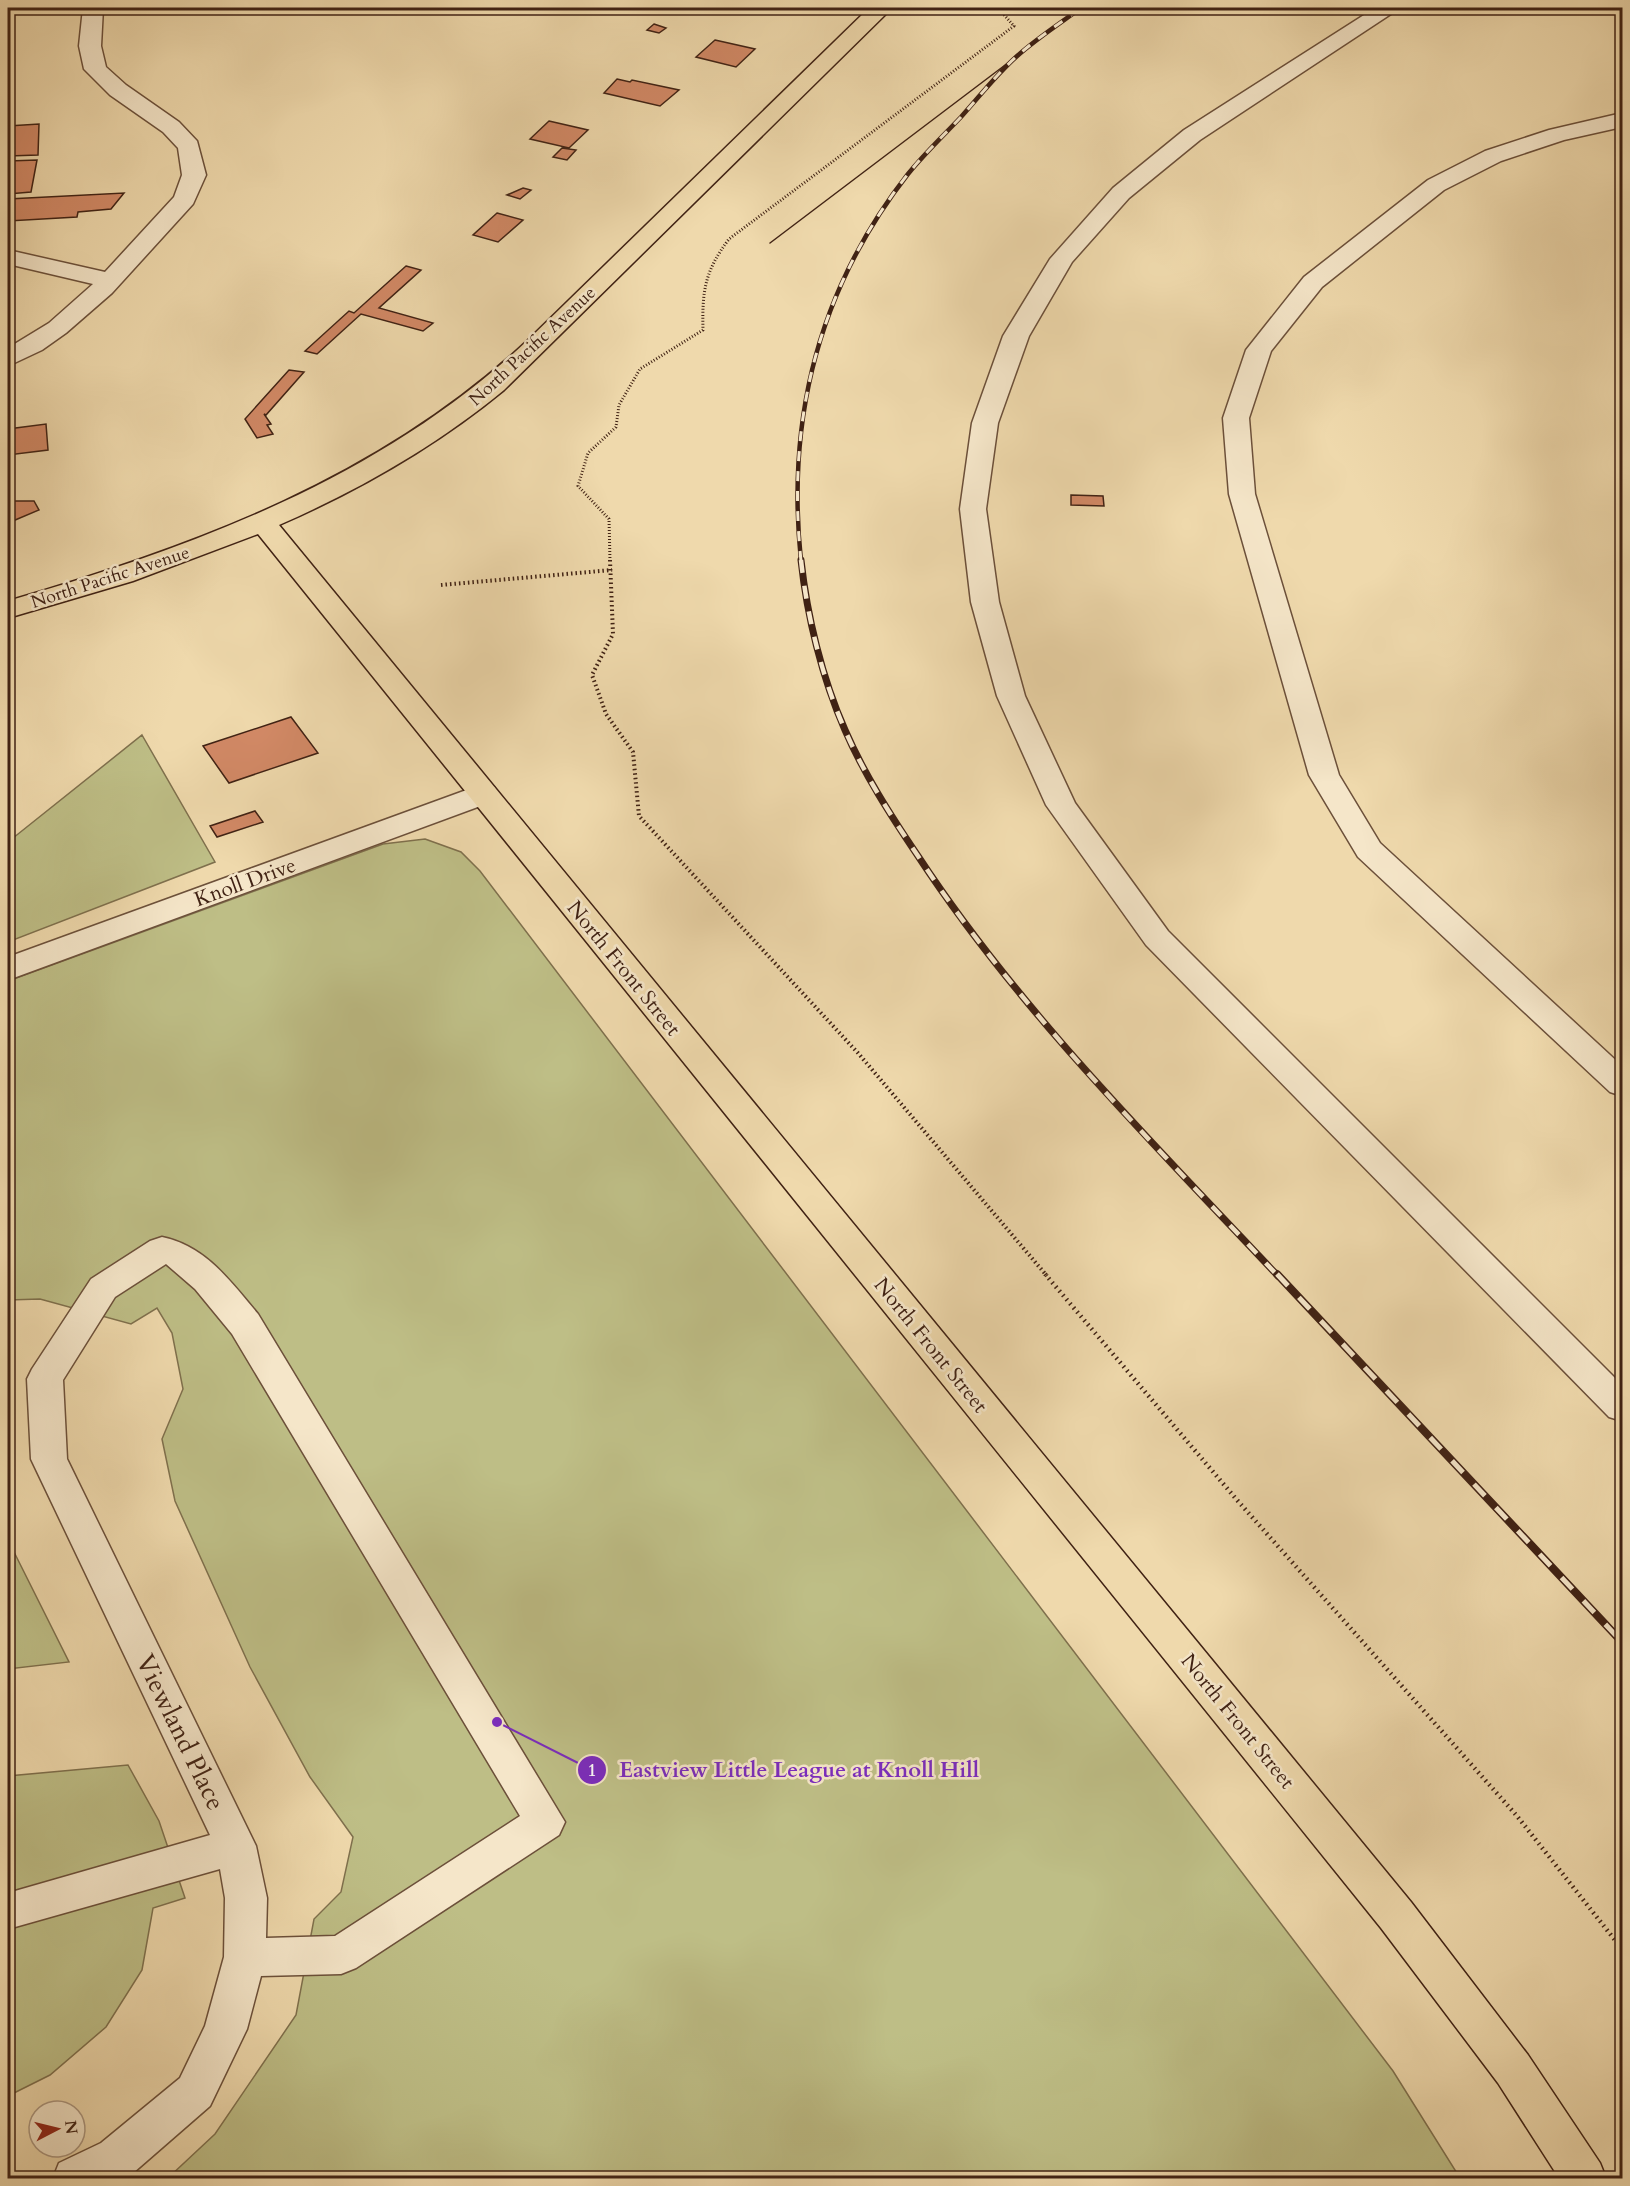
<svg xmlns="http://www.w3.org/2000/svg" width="1630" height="2186" font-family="Cardo,serif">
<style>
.green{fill:#bebe86;stroke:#7f704d;stroke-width:1.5}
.building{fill:#d28966;stroke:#402214;stroke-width:1.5}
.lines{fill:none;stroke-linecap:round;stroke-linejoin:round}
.minor-casing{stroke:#6c503a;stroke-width:3}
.major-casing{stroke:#402214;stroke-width:3}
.path-far2{stroke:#402214;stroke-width:3;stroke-dasharray:1 2;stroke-linecap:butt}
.path-far1{stroke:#402214;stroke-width:4;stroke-dasharray:1.5 3;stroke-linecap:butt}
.path{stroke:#402214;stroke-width:4.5;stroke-dasharray:1.5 4;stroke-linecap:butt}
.minor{fill:#f5e6c9;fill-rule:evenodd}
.major{fill:#efd9ac;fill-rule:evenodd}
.tram{stroke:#402214;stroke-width:1.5}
.rail-far2-casing{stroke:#402214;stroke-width:4.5}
.rail-far1-casing{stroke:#402214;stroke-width:7}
.rail-casing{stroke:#402214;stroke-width:8}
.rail-far2{stroke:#f5e6c9;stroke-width:3;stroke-dasharray:10;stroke-linecap:butt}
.rail-far1{stroke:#f5e6c9;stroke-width:4.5;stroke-dasharray:13;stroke-linecap:butt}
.rail{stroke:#f5e6c9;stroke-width:5;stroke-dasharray:16;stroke-linecap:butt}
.labels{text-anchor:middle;stroke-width:5;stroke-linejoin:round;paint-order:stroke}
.far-street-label{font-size:18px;fill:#402214;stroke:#f5e6c9}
.street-label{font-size:21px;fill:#402214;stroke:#f5e6c9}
.near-street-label{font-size:26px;fill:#402214;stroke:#f5e6c9}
.leader{fill:none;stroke:#7b2cbf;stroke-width:2}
.callout-dot{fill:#7b2cbf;stroke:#f5e6c9;stroke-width:2}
.mark-label{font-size:18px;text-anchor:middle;font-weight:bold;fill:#fff}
.callout-label{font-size:22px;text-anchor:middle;font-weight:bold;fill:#7b2cbf;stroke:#f5e6c9;stroke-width:5;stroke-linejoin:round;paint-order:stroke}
</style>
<rect width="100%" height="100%" fill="#efd9ac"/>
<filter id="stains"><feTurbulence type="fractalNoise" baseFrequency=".00333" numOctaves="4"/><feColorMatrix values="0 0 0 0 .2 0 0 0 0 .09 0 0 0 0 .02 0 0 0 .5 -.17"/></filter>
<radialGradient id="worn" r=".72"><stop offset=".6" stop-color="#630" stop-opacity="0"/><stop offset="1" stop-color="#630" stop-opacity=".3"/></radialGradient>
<path class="green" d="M142 735 215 862 8 942V842Z
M425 839 461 852 480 871 1393 2071 1460 2178H168L215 2134 296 2015 314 1919 341 1892 353 1837 310 1777 250 1667 175 1501 162 1439 183 1389 172 1333 157 1308 131 1324 40 1299 8 1300V981L383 844Z
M8 1540 69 1662 8 1669Z
M128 1765 159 1821 185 1898 153 1908 142 1970 106 2027 50 2075 8 2096V1776Z"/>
<path class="building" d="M654 24 666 28 659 33 647 30Z
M715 40 755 49 736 67 696 57Z
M617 79 630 82 632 80 679 90 660 106 604 93Z
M549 121 588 130 569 148 530 139Z
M39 124 38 155 8 156V126Z
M562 148 576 150 567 160 553 157Z
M37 160 31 192 8 194V161Z
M523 188 531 190 520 199 507 195Z
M124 193 111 209 78 212 77 217 8 221V199Z
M497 213 523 220 498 242 473 235Z
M406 266 421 270 379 308 433 323 423 331 361 314 317 354 305 351 349 311 354 313Z
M289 370 304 372 266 415 264 414 271 424 267 425 273 434 257 438 245 419Z
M46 424 48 450 8 455V429Z
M1071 495 1103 496 1104 506 1071 505Z
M8 501H34L39 510 8 523Z
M291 717 318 753 229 783 203 746Z
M255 811 263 822 217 837 210 826Z"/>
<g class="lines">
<defs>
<path id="minor" d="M83 8H103L101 46 106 67 126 85 179 122 197 141 206 175 193 204 112 293 66 333 42 350 8 366V348L49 323 93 284 8 264V250L105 272 174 197 182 175 178 148 163 132 110 95 84 69 79 46Z
M1375 8H1400L1200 140 1129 198 1072 262 1029 336 998 423 986 509 999 602 1025 696 1075 803 1168 931 1622 1385V1421L1609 1417 1146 945 1046 805 997 696 971 602 960 509 972 423 1003 336 1050 259 1113 188 1184 130Z
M1622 113V127L1564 140 1501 161 1444 190 1322 287 1271 351 1249 418 1255 494 1339 775 1380 843 1622 1066V1096L1610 1092 1358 857 1309 775 1229 494 1223 418 1246 350 1304 277 1428 180 1485 151 1549 130Z
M483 784 494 787 498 794 494 801 8 980V957Z
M162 1237C206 1246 231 1282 258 1314L565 1822 559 1835 356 1968 341 1974 261 1976 247 2029 210 2106 133 2173 121 2178H53L59 2163 101 2143 180 2078 205 2026 224 1957 225 1898 220 1869 8 1929V1893L210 1835 31 1459 27 1379 32 1369 91 1279 150 1241ZM166 1264 195 1289 232 1334 520 1816 335 1936 266 1938 267 1898 256 1846 67 1459 63 1380 115 1297Z"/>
<path id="major" d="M869 8H892L504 390C436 446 359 490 279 525L1411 1902 1528 2055 1600 2163 1606 2178H1559L1498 2083 1381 1928 258 534 133 581 8 618V601C197 546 383 477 529 339Z"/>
</defs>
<use href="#minor" class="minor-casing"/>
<use href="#major" class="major-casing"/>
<path class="path-far2" d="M610 561 609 519 578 486 588 453 616 427 619 405 640 369 703 330C702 290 705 271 729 239L1014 26 998 8"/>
<path class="path-far1" d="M610 560 613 634 592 675 606 714 633 752 639 816 858 1053 1047 1276
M441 585 612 570"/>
<path class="path" d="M1045 1274 1237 1500 1517 1816 1622 1949"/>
<use href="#minor" class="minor"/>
<use href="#major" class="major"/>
<path class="tram" d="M770 243 1017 56"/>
<defs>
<path id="rail-far2" d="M801 561C786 418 819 288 908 174 924 154 943 136 961 117 979 97 996 75 1016 57 1036 39 1059 24 1081 8"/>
<path id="rail-far1" d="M801 560C807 616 822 678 845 730 864 774 891 816 918 856 1019 1010 1152 1142 1278 1276"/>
<path id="rail" d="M1277 1274 1622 1642"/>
</defs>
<use href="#rail-far2" class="rail-far2-casing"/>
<use href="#rail-far1" class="rail-far1-casing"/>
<use href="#rail" class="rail-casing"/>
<use href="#rail-far2" class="rail-far2"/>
<use href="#rail-far1" class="rail-far1"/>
<use href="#rail" class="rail"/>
</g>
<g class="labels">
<g class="far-street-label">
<text transform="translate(532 346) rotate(-43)" y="6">North Pacific Avenue</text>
<text transform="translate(110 577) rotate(-18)" y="6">North Pacific Avenue</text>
</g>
<g class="street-label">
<text transform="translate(245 882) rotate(-20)" y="7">Knoll Drive</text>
<text transform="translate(624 968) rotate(51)" y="7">North Front Street</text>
<text transform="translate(931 1345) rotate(51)" y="7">North Front Street</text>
<text transform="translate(1238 1721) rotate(51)" y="7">North Front Street</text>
</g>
<g class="near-street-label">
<text transform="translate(181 1732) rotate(64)" y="9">Viewland Place</text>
</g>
</g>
<path class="leader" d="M497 1722L592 1770"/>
<g class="callout-dot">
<circle cx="497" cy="1722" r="6"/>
<circle cx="592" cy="1770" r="15"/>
</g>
<g class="mark-label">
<text x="592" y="1776">1</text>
</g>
<g class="callout-label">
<text x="799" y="1777">Eastview Little League at Knoll Hill</text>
</g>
<rect width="1630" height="2186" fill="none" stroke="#efd9ac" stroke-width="30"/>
<rect x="9" y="9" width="1612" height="2168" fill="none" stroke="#402214" stroke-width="3"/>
<rect x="15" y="15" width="1600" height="2156" fill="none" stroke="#402214" stroke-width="1.5"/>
<g transform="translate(57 2129) rotate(83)"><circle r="28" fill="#f5e6c9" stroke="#ad9881" stroke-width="1.5"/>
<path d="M0-4.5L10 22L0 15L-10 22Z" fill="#8f2418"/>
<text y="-9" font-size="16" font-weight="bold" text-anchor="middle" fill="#402214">N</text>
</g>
<rect width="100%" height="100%" filter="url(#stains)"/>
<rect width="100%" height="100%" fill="url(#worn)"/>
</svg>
